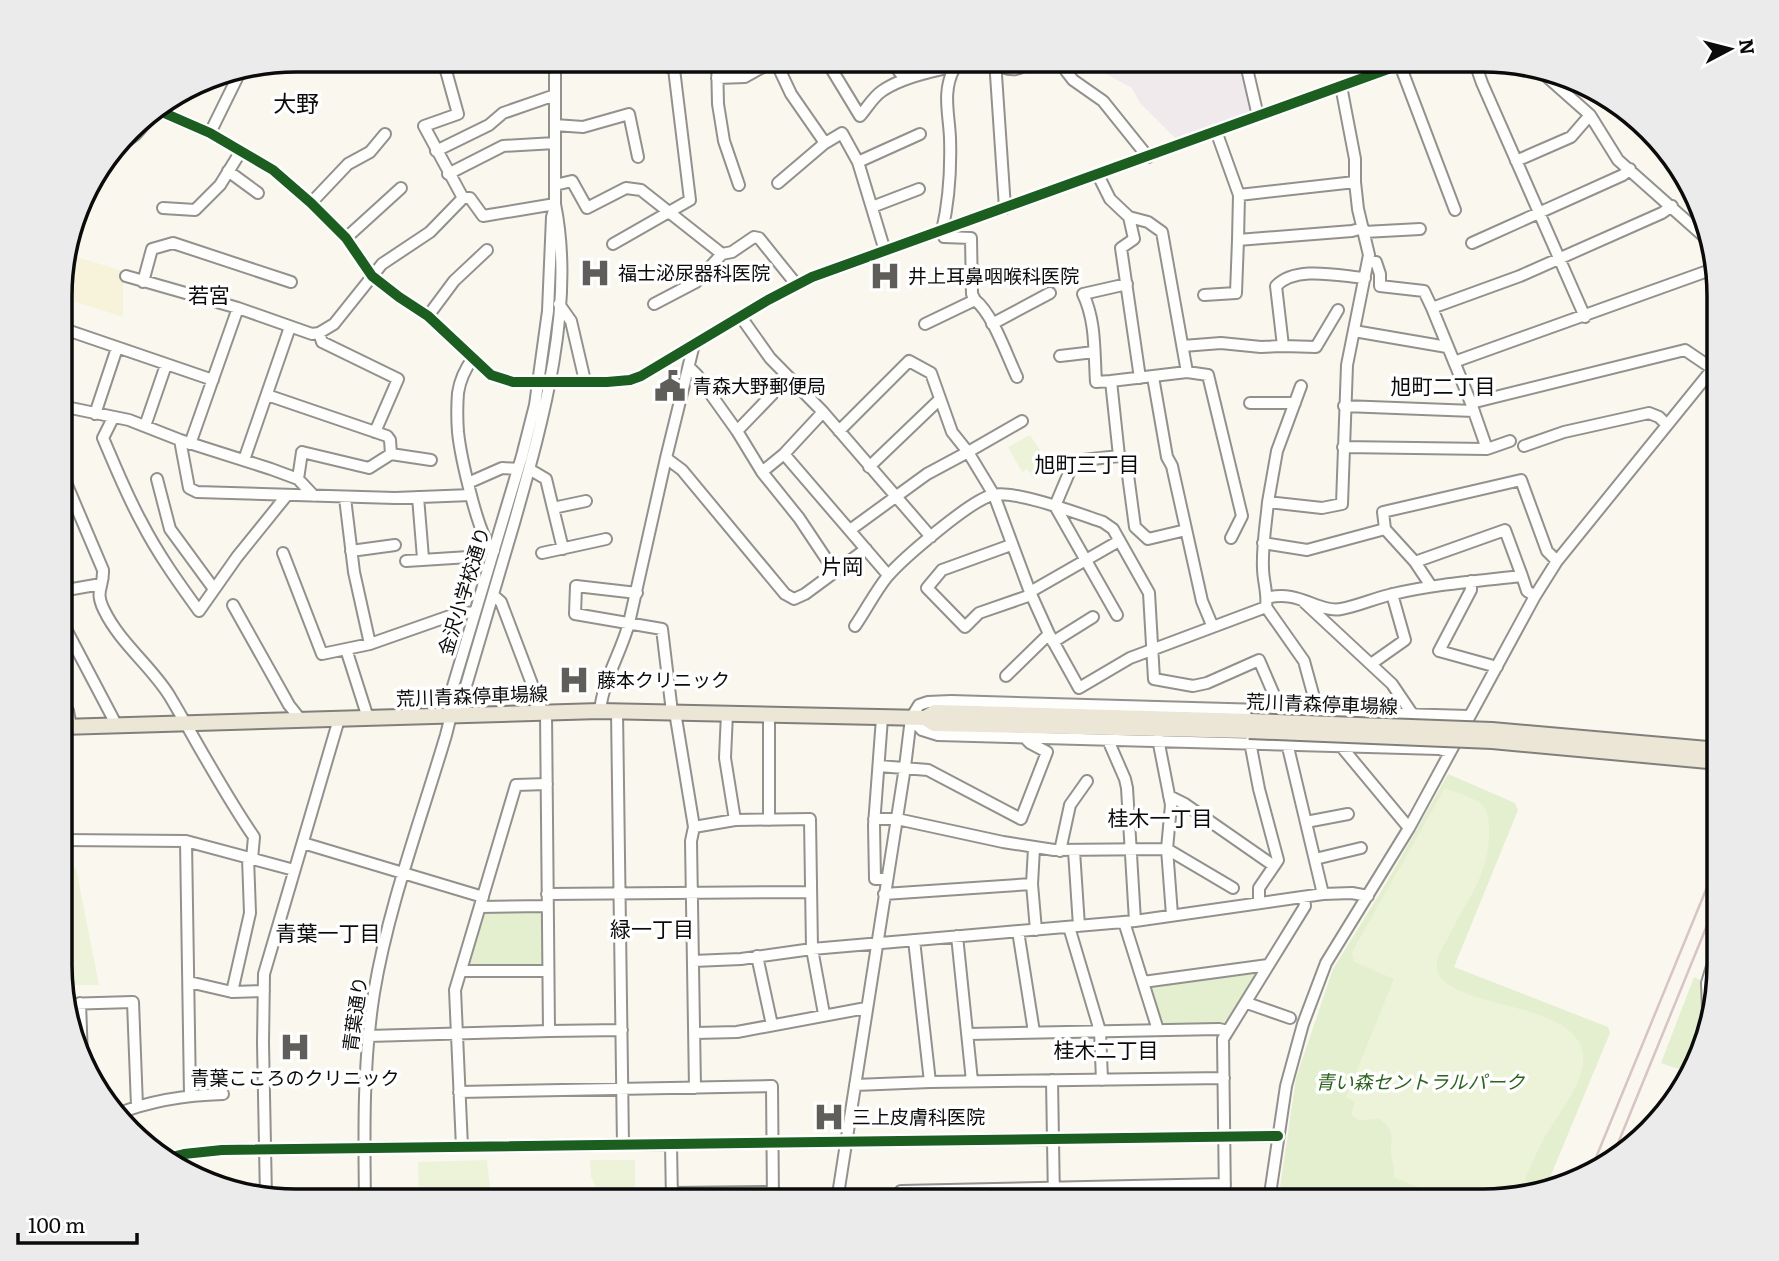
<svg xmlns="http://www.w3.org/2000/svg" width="1779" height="1261" font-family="Literata,'Noto Sans JP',serif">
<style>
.industrial{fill:#f1eaed}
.farmland{fill:#f7f3db}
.green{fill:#e3efcf}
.pitch{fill:#edf3d8}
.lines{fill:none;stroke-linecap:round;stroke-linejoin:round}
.minor-casing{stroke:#93918e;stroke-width:14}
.major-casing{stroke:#807f7b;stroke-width:18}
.minor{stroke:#fefefd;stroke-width:10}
.major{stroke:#ece6d7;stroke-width:14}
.rail{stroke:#d7c4c4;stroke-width:2.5}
.major-bridge-casing{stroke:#807f7b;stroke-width:18;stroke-linecap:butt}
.major-bridge{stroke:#ece6d7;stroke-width:14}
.cycleway-casing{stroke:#fff;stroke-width:15}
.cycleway{stroke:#1b5e20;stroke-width:10}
.labels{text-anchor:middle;stroke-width:7;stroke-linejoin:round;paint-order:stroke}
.poi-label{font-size:19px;fill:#0b0b0b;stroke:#fff;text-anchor:start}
.street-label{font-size:19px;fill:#0b0b0b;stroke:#fff}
.park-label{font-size:19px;font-style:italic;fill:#2d631c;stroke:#fff}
.neighbourhood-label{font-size:21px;fill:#0b0b0b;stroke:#fff}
.quarter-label{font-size:23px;fill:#0b0b0b;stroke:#fff}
.rim{fill:none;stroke:#0b0b0b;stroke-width:3.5}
</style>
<rect width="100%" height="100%" fill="#faf7ef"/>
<path class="industrial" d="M1097 60H1241L1255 112 1177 140 1140 103 1132 88 1106 74Z"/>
<path class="farmland" d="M68 244 67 254 123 271V317L61 297V265Z"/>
<path class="green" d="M1448 774 1515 803 1518 810 1454 967 1608 1027 1610 1033 1546 1187 1484 1201H1278L1296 1078 1333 969 1388 880Z
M540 910 542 912 543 965 541 967H471L469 963 485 911Z
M1255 970 1258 975 1226 1024 1163 1027 1160 1023 1148 986Z
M1694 977 1702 981 1705 1046 1692 1070 1675 1068 1661 1063Z"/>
<path class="pitch" d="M1030 435 1040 450 1037 461 1038 465 1033 478 1027 469 1022 472 1008 447Z
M1445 788C1456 793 1475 797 1483 806 1489 812 1489 823 1489 831 1489 878 1466 899 1448 938 1444 945 1438 954 1437 962 1430 1009 1566 997 1582 1049 1591 1078 1553 1119 1541 1144 1533 1160 1526 1176 1520 1193L1484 1201H1454L1393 1177C1396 1167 1392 1163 1391 1154 1390 1138 1397 1130 1379 1119L1359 1120 1351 1115 1355 1102 1346 1097 1394 979 1354 962 1352 952Z
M67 865 76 868 99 985H61V866Z
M487 1160 490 1187 498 1201H419L418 1162Z
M590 1160H635V1200L602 1199 591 1177Z"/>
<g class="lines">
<defs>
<path id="minor" d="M443 60 458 114 424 126 463 198H470L483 216 555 204
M717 60 718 104 724 141 739 185
M775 60 791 94 825 143 778 183
M826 60 860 116C867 108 873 97 882 91 905 75 954 65 982 64 1005 63 1010 79 1032 60
M890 60 905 79
M995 60 1005 208
M1245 60 1258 116
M1474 60 1482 83 1585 317
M1400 65 1455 210
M1537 68 1590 115 1618 160 1708 240
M1066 71 1073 80 1103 101 1148 157
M717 78 745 77 775 60
M155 109 210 133 273 170 311 203 346 238 372 276 399 297 428 316 491 375 513 382H607L630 380 641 376 768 300 812 277 1413 60
M555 125 583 127 629 114 638 157
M1216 131 1239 195 1238 240 1352 231 1363 228
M210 133 241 70
M822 145 842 133 858 162 885 251
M117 148 136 134 157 110
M436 151 489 125 503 113 555 95
M1516 161 1571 137 1590 115
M858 162 920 134
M228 171 258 193
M448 174 503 146 555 143
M555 185 572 181 587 208 626 188 641 190 722 254
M1239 195 1355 182
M311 203 348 164 370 152 385 134
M872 207 919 189
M163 208 195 210 220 185 241 151
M1129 217 1134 239 1121 248 1140 378
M942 231C949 201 951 169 950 138 949 114 942 91 954 69
M942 231 944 237 971 238 972 294 975 300
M1364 232 1420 229
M346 238 401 188
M1472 243 1623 175 1630 169
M613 244 690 200 674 69 657 63V60
M1368 262H1376L1380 274V286L1424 291 1432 308
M126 276 238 308 312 334 319 333 334 324 382 264 430 232 463 198
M143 282 152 249 173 243 291 282
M1204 295 1236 293 1238 240
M559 304 571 321 585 381
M654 304 696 282 722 254 732 252 754 237 759 238 796 284
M428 316 454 281 487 250
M741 317 770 358 823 412 931 537
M925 324 975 300C993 314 1007 356 1017 377
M992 324 1050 293
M61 328 213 380
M1354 331 1447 347
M319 333 322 342 398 379 375 432
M1183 346 1221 343 1261 347 1283 346 1276 286C1296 265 1339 276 1365 278
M1283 346 1316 347 1338 310
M1060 356 1094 352
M473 358C465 369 460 379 458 393 457 406 457 419 458 432 460 452 479 543 494 551
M1454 362 1716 268
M689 367 697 375 737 431 762 472 799 518 835 572
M1187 372 1208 375 1242 516 1231 538
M1153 377 1167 457 1172 466 1202 601 1212 625
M1111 381 1096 382C1094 351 1096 321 1083 294L1127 284
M267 395 387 436 390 440 391 454
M1250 403H1295
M1471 403 1685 350 1713 369
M61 406 129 420 180 440 271 469 298 479 314 496
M1344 406 1474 411
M95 414 117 348
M113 418 103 438C115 466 127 496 142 523 158 554 178 582 199 611L237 557 287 495
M145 426 166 365
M737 431 789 377
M839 431 909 361 931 373 952 432 968 452 1022 421
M180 440 189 488 197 492 395 498 471 495
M190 444 238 308
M1524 446 1564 432 1649 413 1659 417 1667 425
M1343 447 1487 449 1510 441
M1487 449 1471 403 1432 308 1520 276 1662 213 1672 206
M784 454 888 575
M1119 456 1126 460 1135 527 1148 539 1186 530
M666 458 682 470 785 594 794 599 805 594 866 549
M244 460 290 327
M869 467 940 399
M529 469 546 479 553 508
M61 471 103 570C104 588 94 590 104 610 120 643 150 665 169 695 197 742 223 792 254 837L252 859
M762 472 784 454 823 412
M157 479 170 529 214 589
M298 479 302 452 369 468 391 454 431 460
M468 483 502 468 518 469
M418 497 423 558
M345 498 354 572 370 644
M1268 502 1277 451 1301 386
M1055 506 1074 461 1119 456 1111 381 1187 372 1162 232 1148 222 1129 217 1110 199 1098 175
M1055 506 1117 615
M850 530 927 474 968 452 994 495 1030 592 1049 634 1079 688 1130 658 1266 607
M1263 543 1307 550 1385 529
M1011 545 942 570 927 588 965 627 979 613 1031 595
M563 549 553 508 586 501
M351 551 395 545
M283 553 322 654 370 644 461 612 475 613
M542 553 606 539
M406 561 469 557
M1415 562 1505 530 1522 576
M1471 581V590L1439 651 1497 667
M1431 586 1415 562 1385 529 1383 512 1521 480 1547 551 1557 561
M61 591 101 584
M1030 592 1119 541
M637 593 576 586 575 614 662 629 672 712
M493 595 501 602 543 713
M1267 598C1298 589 1318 613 1341 609 1358 606 1375 598 1393 594 1435 584 1478 581 1522 576L1527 591 1535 596
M1304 602 1392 684 1413 715
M233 605 289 705 301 720
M855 626C866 610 875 592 887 577 902 559 972 499 993 495 1016 490 1079 514 1103 522L1113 529 1149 593 1154 679 1193 686 1207 683 1259 660 1281 711
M61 634 67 631 117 726
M1053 642 1093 617
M346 649 368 718
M1371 664 1405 640 1392 594
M1006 676 1049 634
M61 699 68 711 71 727
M600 711C603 680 621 653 629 623L666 458 694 344
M617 711 623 1145
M675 712 694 827 691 841 695 1088
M1318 712 1304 661 1266 607C1268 593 1263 581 1263 568 1262 546 1266 524 1268 502L1322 508 1342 504 1347 365 1369 255 1358 209 1355 182V159L1341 86
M727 713 725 758 735 820
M451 715 460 706C478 645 496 584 514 523 542 424 576 307 555 204V60
M882 718 874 825 875 879H887
M911 718 922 730 938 735 1439 749 1450 752
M1158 739 1171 805 1167 849 1172 915
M1108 740 1125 779 1127 788 1135 921
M1250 742 1259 789 1278 860 1274 866
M1287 743 1323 894
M1340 745 1409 828
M879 766 928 770 1021 819 1047 752 1030 743 1025 738
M1169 796 1185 804 1274 866 1259 888V902
M874 819H897L1003 842 1054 850 1167 849 1233 888
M769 820V715
M1306 822 1348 814
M694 827 735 820 810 819 812 949 824 1014
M61 840 186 841 294 870
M186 841 190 1095
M303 843 483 897
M1034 848 1032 884 1036 930
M1060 851 1070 805 1087 781
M1074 851 1079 926
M1315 859 1361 848
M547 894 811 892
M884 894 1032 884
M480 907 547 906
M1124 922 1158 1030
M1069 927 1100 1031 1102 1080
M1018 931 1034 1032
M957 936 972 1081
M914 940 930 1082 1224 1078
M757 956 772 1025
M693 961 741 959 812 949 1135 921 1323 894 1352 893 1368 896
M461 971H548
M189 982 232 992 264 991
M1143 982 1268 965
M232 992 250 913 248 858
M80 1003 82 1057
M1247 1003 1290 1018
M64 1004 133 1002 137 1106
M549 1031 622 1030
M696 1033 737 1032 866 1008
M968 1034 1219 1029 1228 1031
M1709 1034 1707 983 1719 943
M368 1036 549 1031 546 713
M1052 1080 1054 1201
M855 1085 930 1082
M459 1092 772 1086 773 1201
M117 1114C152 1100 186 1095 223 1094
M671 1144 672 1201
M462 1147 455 990 516 785 547 784
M164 1159 184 1154 222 1150 1278 1136
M672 1193 773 1192
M266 1198 263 1043 264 974 339 719
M365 1201C364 1131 363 1062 374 993 388 908 421 819 446 735L451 715 448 703 522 456 535 405 548 311 552 217 555 207
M837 1201 905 767 911 718 919 705 928 702 951 701 1469 716
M899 1201 901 1191 1225 1184
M1225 1201 1223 1039 1305 906 1304 897
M1269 1201 1286 1086 1303 1024 1326 963 1409 828 1535 596 1557 561 1719 361"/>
<path id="major" d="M925 718 935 712 1250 721
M61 727 600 711 925 718 934 724 1249 731"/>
</defs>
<use href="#minor" class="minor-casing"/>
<use href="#major" class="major-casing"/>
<use href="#minor" class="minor"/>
<use href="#major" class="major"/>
<path class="rail" d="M1612 1158 1719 896
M1588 1177 1719 858"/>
<defs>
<path id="major-bridge" d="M1250 721 1492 730 1719 750
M1249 731 1492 741 1719 762"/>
</defs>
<use href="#major-bridge" class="major-bridge-casing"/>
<use href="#major-bridge" class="major-bridge"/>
<defs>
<path id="cycleway" d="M155 109 210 133 273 170 311 203 346 238 372 276 399 297 428 316 491 375 513 382H607L630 380 641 376 768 300 812 277 1413 60
M164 1159 184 1154 222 1150 1278 1136"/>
</defs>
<use href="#cycleway" class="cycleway-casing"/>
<use href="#cycleway" class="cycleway"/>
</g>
<defs>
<symbol id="hospital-bare" viewBox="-9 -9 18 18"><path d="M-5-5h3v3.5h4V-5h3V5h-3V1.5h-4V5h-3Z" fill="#5f5e5b" stroke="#fff" stroke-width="2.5" paint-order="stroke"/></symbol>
<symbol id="civic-bare" viewBox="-9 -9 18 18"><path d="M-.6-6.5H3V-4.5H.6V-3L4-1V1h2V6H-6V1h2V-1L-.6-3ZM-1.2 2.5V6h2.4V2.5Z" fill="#5f5e5b" stroke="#fff" stroke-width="2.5" paint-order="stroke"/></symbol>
</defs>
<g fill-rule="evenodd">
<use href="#hospital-bare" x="573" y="251" width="44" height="44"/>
<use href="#hospital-bare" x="863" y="254" width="44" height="44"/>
<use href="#civic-bare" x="648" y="364" width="44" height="44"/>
<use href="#hospital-bare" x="552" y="658" width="44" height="44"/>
<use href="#hospital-bare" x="273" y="1025" width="44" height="44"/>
<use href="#hospital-bare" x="807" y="1095" width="44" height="44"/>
</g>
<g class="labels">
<g class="poi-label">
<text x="618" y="280">福士泌尿器科医院</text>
<text x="908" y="283">井上耳鼻咽喉科医院</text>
<text x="693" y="393">青森大野郵便局</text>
<text x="597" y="687">藤本クリニック</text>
<text x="295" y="1085" text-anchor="middle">青葉こころのクリニック</text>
<text x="852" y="1124">三上皮膚科医院</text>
</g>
<g class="street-label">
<text transform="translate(464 591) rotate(-73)" y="7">金沢小学校通り</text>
<text transform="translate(472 696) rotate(-2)" y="7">荒川青森停車場線</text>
<text transform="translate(1322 704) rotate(2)" y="7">荒川青森停車場線</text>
<text transform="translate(355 1014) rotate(-82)" y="7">青葉通り</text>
</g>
<g class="park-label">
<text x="1420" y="1089">青い森セントラルパーク</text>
</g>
<g class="neighbourhood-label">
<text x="209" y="303">若宮</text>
<text x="1443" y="394">旭町二丁目</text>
<text x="1087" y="472">旭町三丁目</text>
<text x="842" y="574">片岡</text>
<text x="1160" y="826">桂木一丁目</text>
<text x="652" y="937">緑一丁目</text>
<text x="328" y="941">青葉一丁目</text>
<text x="1106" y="1058">桂木二丁目</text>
</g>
<g class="quarter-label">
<text x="296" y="112">大野</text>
</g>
</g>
<path d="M0 0H1779V1261H0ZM296 72H1483A224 224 0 0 1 1707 296V965A224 224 0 0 1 1483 1189H296A224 224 0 0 1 72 965V296A224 224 0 0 1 296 72Z" fill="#ebebeb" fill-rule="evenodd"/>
<path class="rim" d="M296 72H1483A224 224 0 0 1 1707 296V965A224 224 0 0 1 1483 1189H296A224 224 0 0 1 72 965V296A224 224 0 0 1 296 72Z"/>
<g transform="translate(1730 49) rotate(83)" stroke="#ffffff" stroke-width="5" paint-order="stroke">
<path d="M0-5L12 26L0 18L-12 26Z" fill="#0b0b0b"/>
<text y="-10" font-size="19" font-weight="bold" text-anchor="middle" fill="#0b0b0b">N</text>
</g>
<path d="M18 1233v10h119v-10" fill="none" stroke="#0b0b0b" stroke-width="3.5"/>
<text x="28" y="1233" font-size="21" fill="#0b0b0b" stroke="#ffffff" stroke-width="5" paint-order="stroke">100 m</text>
</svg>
